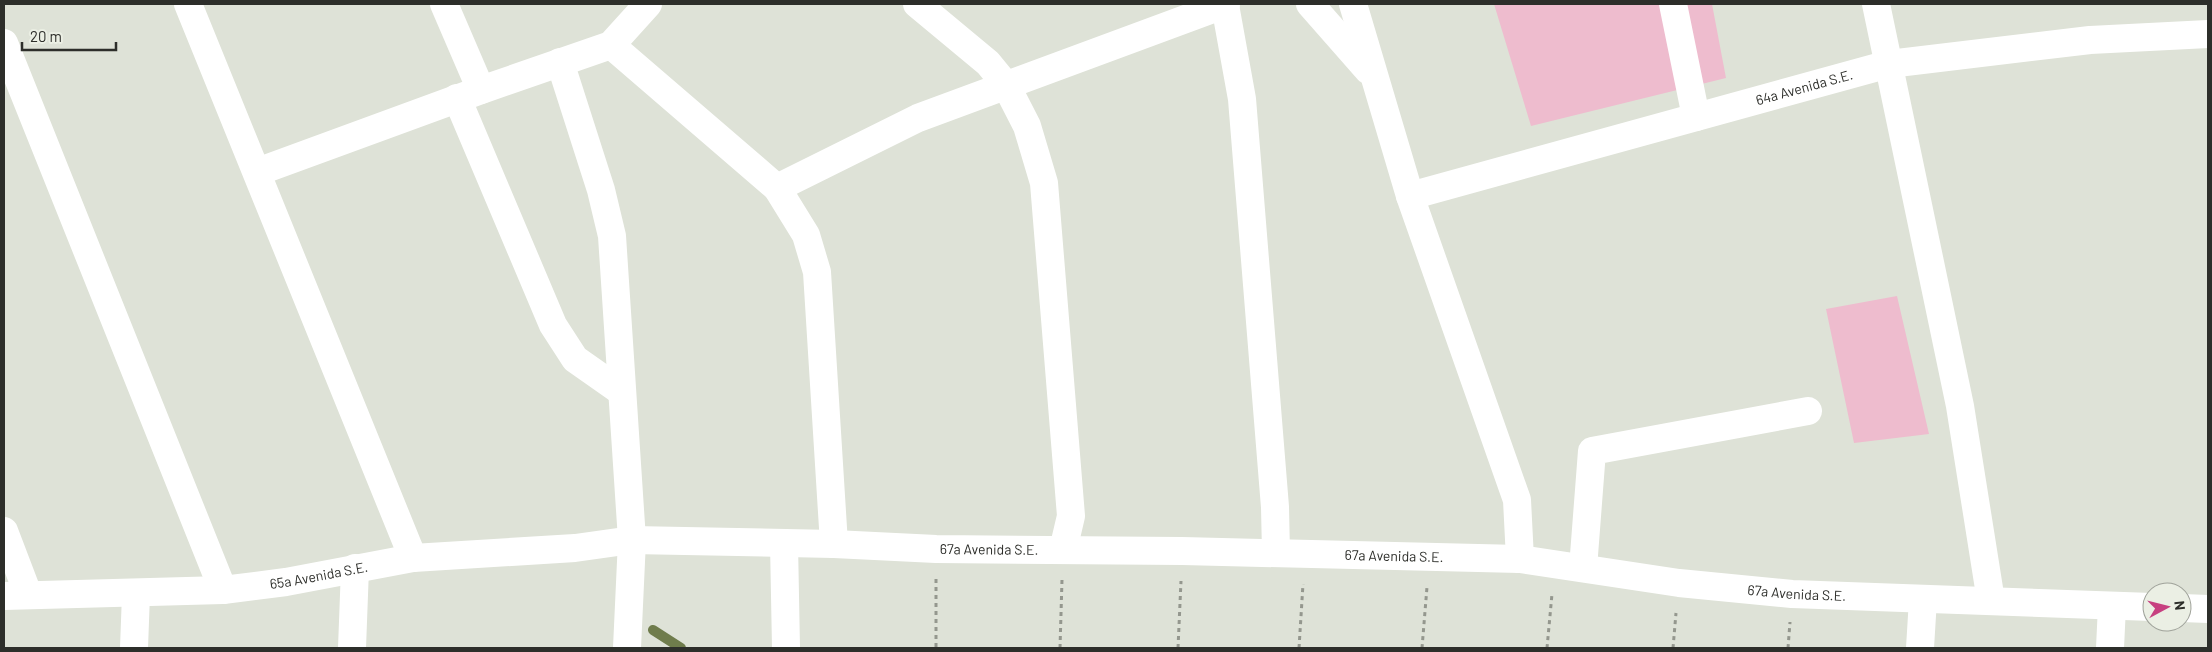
<svg xmlns="http://www.w3.org/2000/svg" width="2212" height="652" font-family="Barlow,sans-serif">
<style>
.green{fill:#eebcce}
.lines{fill:none;stroke-linecap:round;stroke-linejoin:round}
.stream{stroke:#6f7c4c;stroke-width:10}
.path{stroke:#94978e;stroke-width:3;stroke-dasharray:4 4;stroke-linecap:butt}
.minor{stroke:#fff;stroke-width:28}
.labels{text-anchor:middle;stroke-width:5;stroke-linejoin:round;paint-order:stroke}
.street-label{font-size:14px;fill:#2d2e2a;stroke:#ebefe4}
</style>
<rect width="100%" height="100%" fill="#dee2d7"/>
<path class="green" d="M1494 4H1712L1726 78 1531 126Z
M1897 296 1929 434 1854 443 1826 309Z"/>
<g class="lines">
<path class="stream" d="M653 630 681 648"/>
<path class="path" d="M936 579V648
M1060 648 1062 580
M1178 648 1181 581
M1299 648 1303 584
M1422 648 1427 587
M1547 648 1552 594
M1673 648 1676 613
M1788 648 1790 622"/>
<g class="minor">
<path d="M188 4 413 558"/>
<path d="M444 4 481 90"/>
<path d="M917 4 988 63 1006 85 1027 126 1044 183 1071 516 1063 550"/>
<path d="M1310 4 1368 70"/>
<path d="M1353 4 1410 196 1517 500 1520 559"/>
<path d="M1673 4 1696 117"/>
<path d="M1876 4 1960 406 1991 601"/>
<path d="M1225 5 1242 99 1275 507 1276 553"/>
<path d="M4 43 223 590"/>
<path d="M611 45 777 188 806 235 817 272 834 544"/>
<path d="M560 62 601 190 612 236 632 540 627 648"/>
<path d="M457 98 553 325 575 359 622 392"/>
<path d="M257 172 481 90 611 45 648 4"/>
<path d="M777 188 918 118 1226 4"/>
<path id="s1" d="M1410 196 1889 64 2090 40 2208 34"/>
<path d="M4 531 28 594"/>
<path d="M784 543 786 648"/>
<path d="M1583 568 1592 451 1808 411"/>
<path id="s2" d="M4 596 223 590 286 582 413 558 575 548 632 540 834 544 936 549 1182 551 1520 559 1679 583 1792 594 2152 607"/>
<path d="M2182 608 2208 609"/>
<path d="M134 648 136 594"/>
<path d="M352 648 355 568"/>
<path d="M1920 648 1923 599"/>
<path d="M2110 648 2112 606"/>
</g>
</g>
<g class="labels">
<g class="street-label">
<text dy="5" stroke="none"><textPath href="#s1" startOffset="409">64a Avenida S.E.</textPath></text>
<text dy="5" stroke="none"><textPath href="#s2" startOffset="989">67a Avenida S.E.</textPath></text>
<text dy="5" stroke="none"><textPath href="#s2" startOffset="1394">67a Avenida S.E.</textPath></text>
<text dy="5" stroke="none"><textPath href="#s2" startOffset="316">65a Avenida S.E.</textPath></text>
<text dy="5" stroke="none"><textPath href="#s2" startOffset="1799">67a Avenida S.E.</textPath></text>
</g>
</g>
<rect width="2212" height="652" fill="none" stroke="#2d2e2a" stroke-width="10"/>
<g transform="translate(2167 607) rotate(83)"><circle r="24" fill="#ebefe4" stroke="#9fa29a"/>
<path d="M0-4L9 19L0 12L-9 19Z" fill="#c74080"/>
<text y="-8" font-size="14" font-weight="bold" text-anchor="middle" fill="#2d2e2a">N</text>
</g>
<path d="M22 42v8h94v-8" fill="none" stroke="#2d2e2a" stroke-width="2.5"/>
<text x="30" y="42" font-size="15" fill="#2d2e2a" stroke="#ebefe4" stroke-width="4" paint-order="stroke">20 m</text>
</svg>
